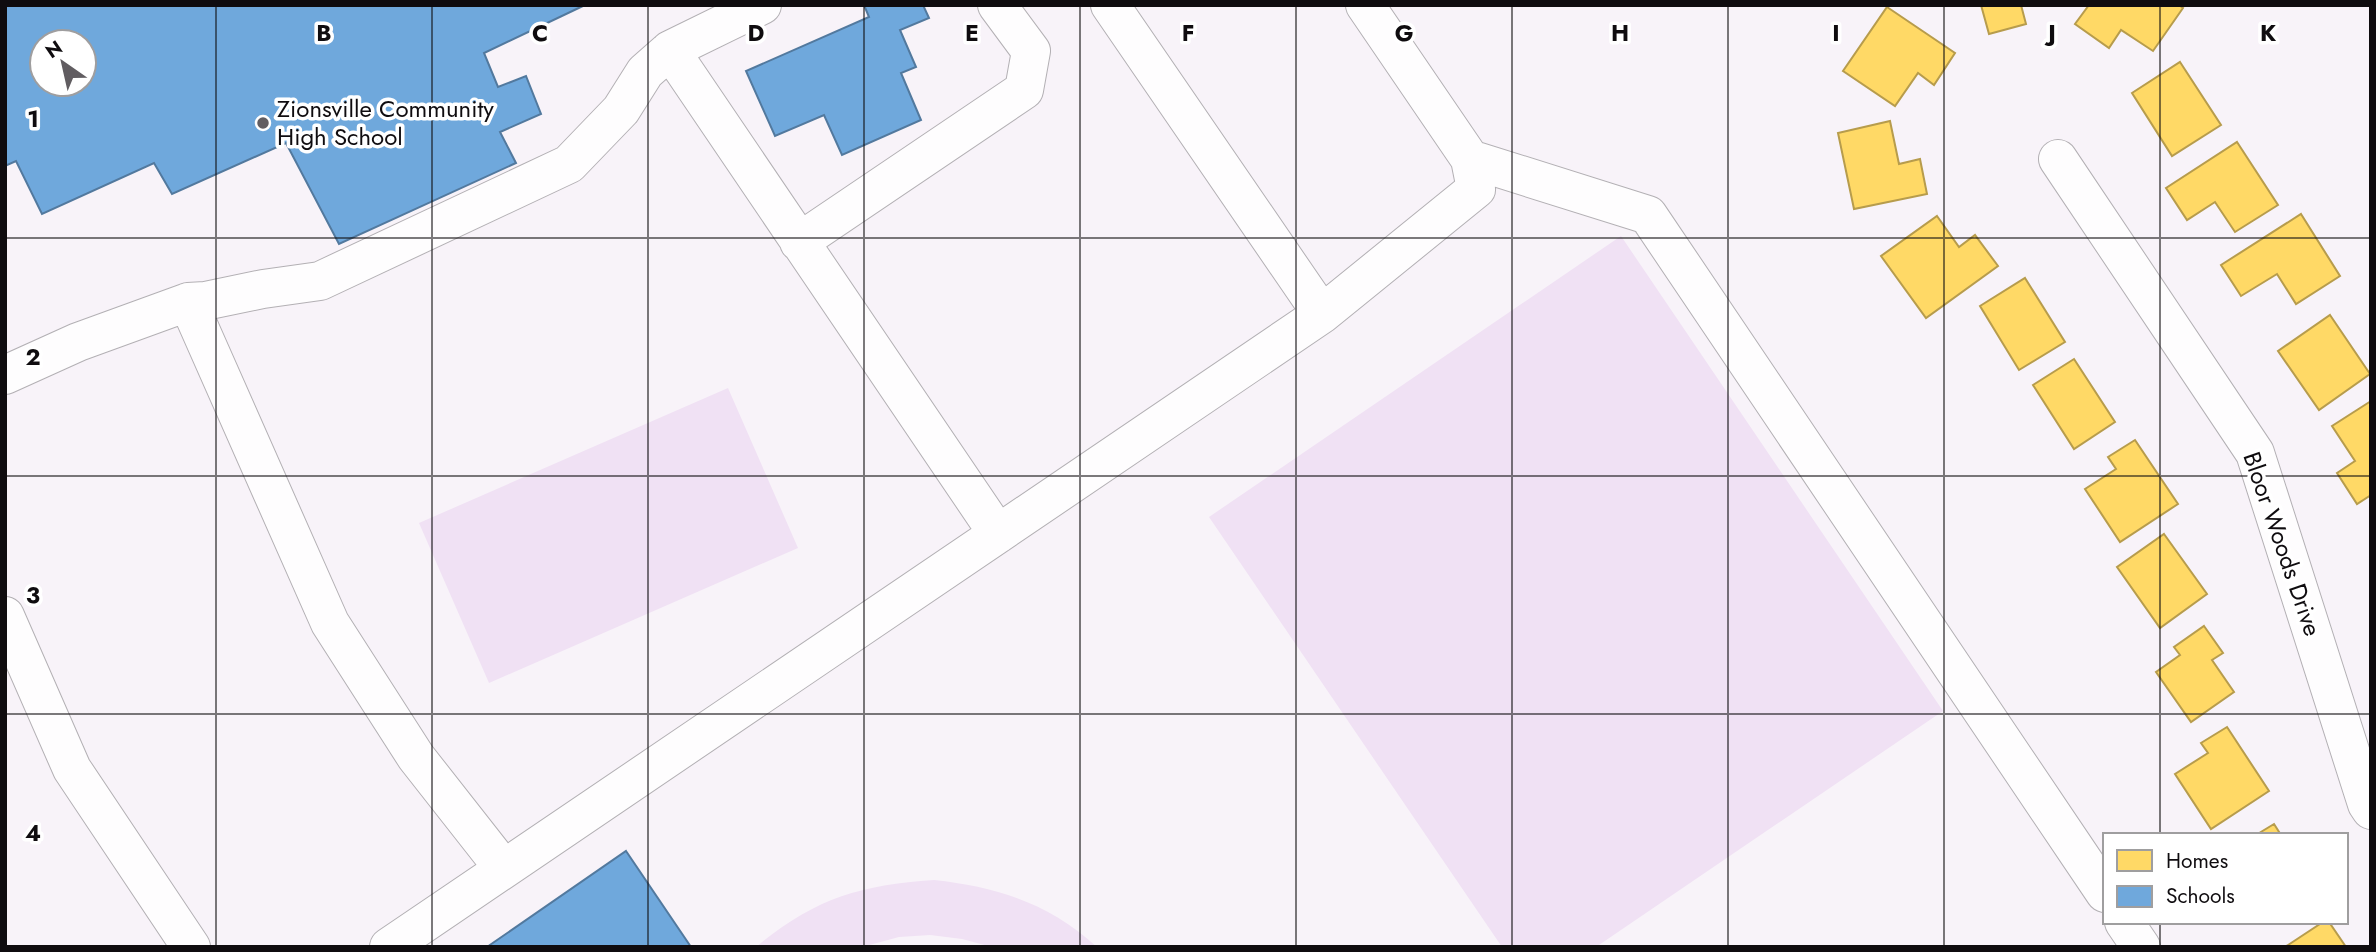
<svg xmlns="http://www.w3.org/2000/svg" width="2376" height="952" font-family="Jost,sans-serif">
<style>
.green{fill:#f0e1f4}
.homes{fill:#ffd966;stroke:#b79c4c;stroke-width:2}
.schools{fill:#6fa8dc;stroke:#52799e;stroke-width:2;fill-rule:evenodd}
.lines{fill:none;stroke-linecap:round;stroke-linejoin:round}
.minor-casing{stroke:#b3b0b4;stroke-width:40}
.minor{stroke:#fefdfe;stroke-width:38}
.grid{fill:none;stroke:#0f0c0f;stroke-width:2;stroke-opacity:0.55}
.poi-dot{fill:#615d61;stroke:#fff;stroke-width:2.5}
.labels{text-anchor:middle;stroke-width:7;stroke-linejoin:round;paint-order:stroke}
.poi-label{font-size:24px;fill:#0f0c0f;stroke:#fff;text-anchor:start}
.street-label{font-size:24px;fill:#0f0c0f;stroke:#fff}
.grid-label{font-size:23px;text-anchor:middle;font-weight:bold;fill:#0f0c0f;stroke:#fff;stroke-width:7;stroke-linejoin:round;paint-order:stroke}
</style>
<rect width="100%" height="100%" fill="#f8f3f9"/>
<path class="green" d="M1621 236 1943 711 1596 947H1502L1209 517Z
M728 388 798 548 489 683 419 523Z
M934 880C997 887 1049 903 1097 947H992L962 939 930 935 899 937 862 947H756C814 899 859 885 934 880Z"/>
<path class="homes" d="M1981 5H2021L2026 24 1989 34Z
M2089 5H2179L2183 8 2153 51 2121 30 2109 48 2075 24Z
M1887 7 1955 53 1934 85 1918 73 1895 106 1843 71Z
M2180 62 2221 125 2172 156 2132 93Z
M1890 121 1899 164 1920 159 1927 194 1854 209 1838 133Z
M2237 142 2278 205 2235 232 2215 202 2187 220 2166 188Z
M2301 214 2340 276 2296 304 2277 274 2241 296 2221 265Z
M1937 216 1959 247 1975 235 1998 266 1926 318 1881 256Z
M2025 278 2065 342 2019 370 1980 306Z
M2330 315 2370 374 2319 410 2278 351Z
M2074 359 2115 422 2074 449 2033 385Z
M2371 401V495L2357 504 2337 473 2355 461 2332 426Z
M2135 440 2178 504 2120 542 2085 489 2116 469 2108 457Z
M2164 534 2207 594 2160 628 2117 567Z
M2204 626 2223 653 2212 660 2234 692 2191 722 2156 672 2180 655 2174 647Z
M2227 727 2269 791 2211 829 2175 774 2208 753 2201 743Z
M2274 824 2281 835H2256Z
M2323 922H2329L2346 947H2285Z"/>
<path class="schools" d="M5 5H585L484 53 498 87 526 76 541 114 500 132 516 163 339 244 286 143 172 194 154 163 42 214 16 161 5 166ZM42 42H84V84H42Z
M864 5H923L929 18 900 30 916 67 901 73 921 120 842 155 824 115 775 136 746 71 869 17Z
M626 851 691 947H487Z"/>
<g class="lines">
<defs>
<path id="minor" d="M1110 5 1322 314
M670 50 998 534
M1470 159 1648 215 2105 893
M2058 159 2255 453 2367 804 2371 810
M799 242 1024 90 1031 51 997 5
M188 302 330 623 416 757 504 869
M5 375 78 342 188 302 205 301 263 289 320 281 569 164 621 110 645 72 670 50 762 5
M5 616 72 769 191 947
M2124 922 2141 947
M389 947 1322 314 1476 189 1470 159 1365 5"/>
</defs>
<use href="#minor" class="minor-casing"/>
<use href="#minor" class="minor"/>
</g>
<path class="grid" d="M216 5V947M432 5V947M648 5V947M864 5V947M1080 5V947M1296 5V947M1512 5V947M1728 5V947M1944 5V947M2160 5V835M5 238H2371M5 476H2371M5 714H2371M2160 922V947"/>
<circle class="poi-dot" cx="263" cy="123" r="7"/>
<g class="labels">
<g class="poi-label">
<text x="277" y="117">Zionsville Community<tspan x="277" dy="28">High School</tspan></text>
</g>
<g class="street-label">
<text transform="translate(2282 544) rotate(71)" y="8">Bloor Woods Drive</text>
</g>
</g>
<g class="grid-label">
<text x="324" y="41">B</text>
<text x="540" y="41">C</text>
<text x="756" y="41">D</text>
<text x="972" y="41">E</text>
<text x="1188" y="41">F</text>
<text x="1404" y="41">G</text>
<text x="1620" y="41">H</text>
<text x="1836" y="41">I</text>
<text x="2052" y="41">J</text>
<text x="2268" y="41">K</text>
<text x="33" y="127">1</text>
<text x="33" y="365">2</text>
<text x="33" y="603">3</text>
<text x="33" y="841">4</text>
</g>
<rect width="2376" height="952" fill="none" stroke="#0f0c0f" stroke-width="14"/>
<rect x="2103" y="833" width="245" height="91" fill="#ffffff" stroke="#9f9e9f" stroke-width="2"/>
<rect x="2117" y="850" width="35" height="21" fill="#ffd966" stroke="#9f9e9f" stroke-width="2"/>
<text x="2166" y="868" font-size="21" fill="#0f0c0f">Homes</text>
<rect x="2117" y="886" width="35" height="21" fill="#6fa8dc" stroke="#9f9e9f" stroke-width="2"/>
<text x="2166" y="903" font-size="21" fill="#0f0c0f">Schools</text>
<g transform="translate(63 63) rotate(326)"><circle r="33" fill="#ffffff" stroke="#9f9e9f" stroke-width="2"/>
<path d="M0-5L12 26L0 18L-12 26Z" fill="#615d61"/>
<text y="-10" font-size="19" font-weight="bold" text-anchor="middle" fill="#0f0c0f">N</text>
</g>
</svg>
